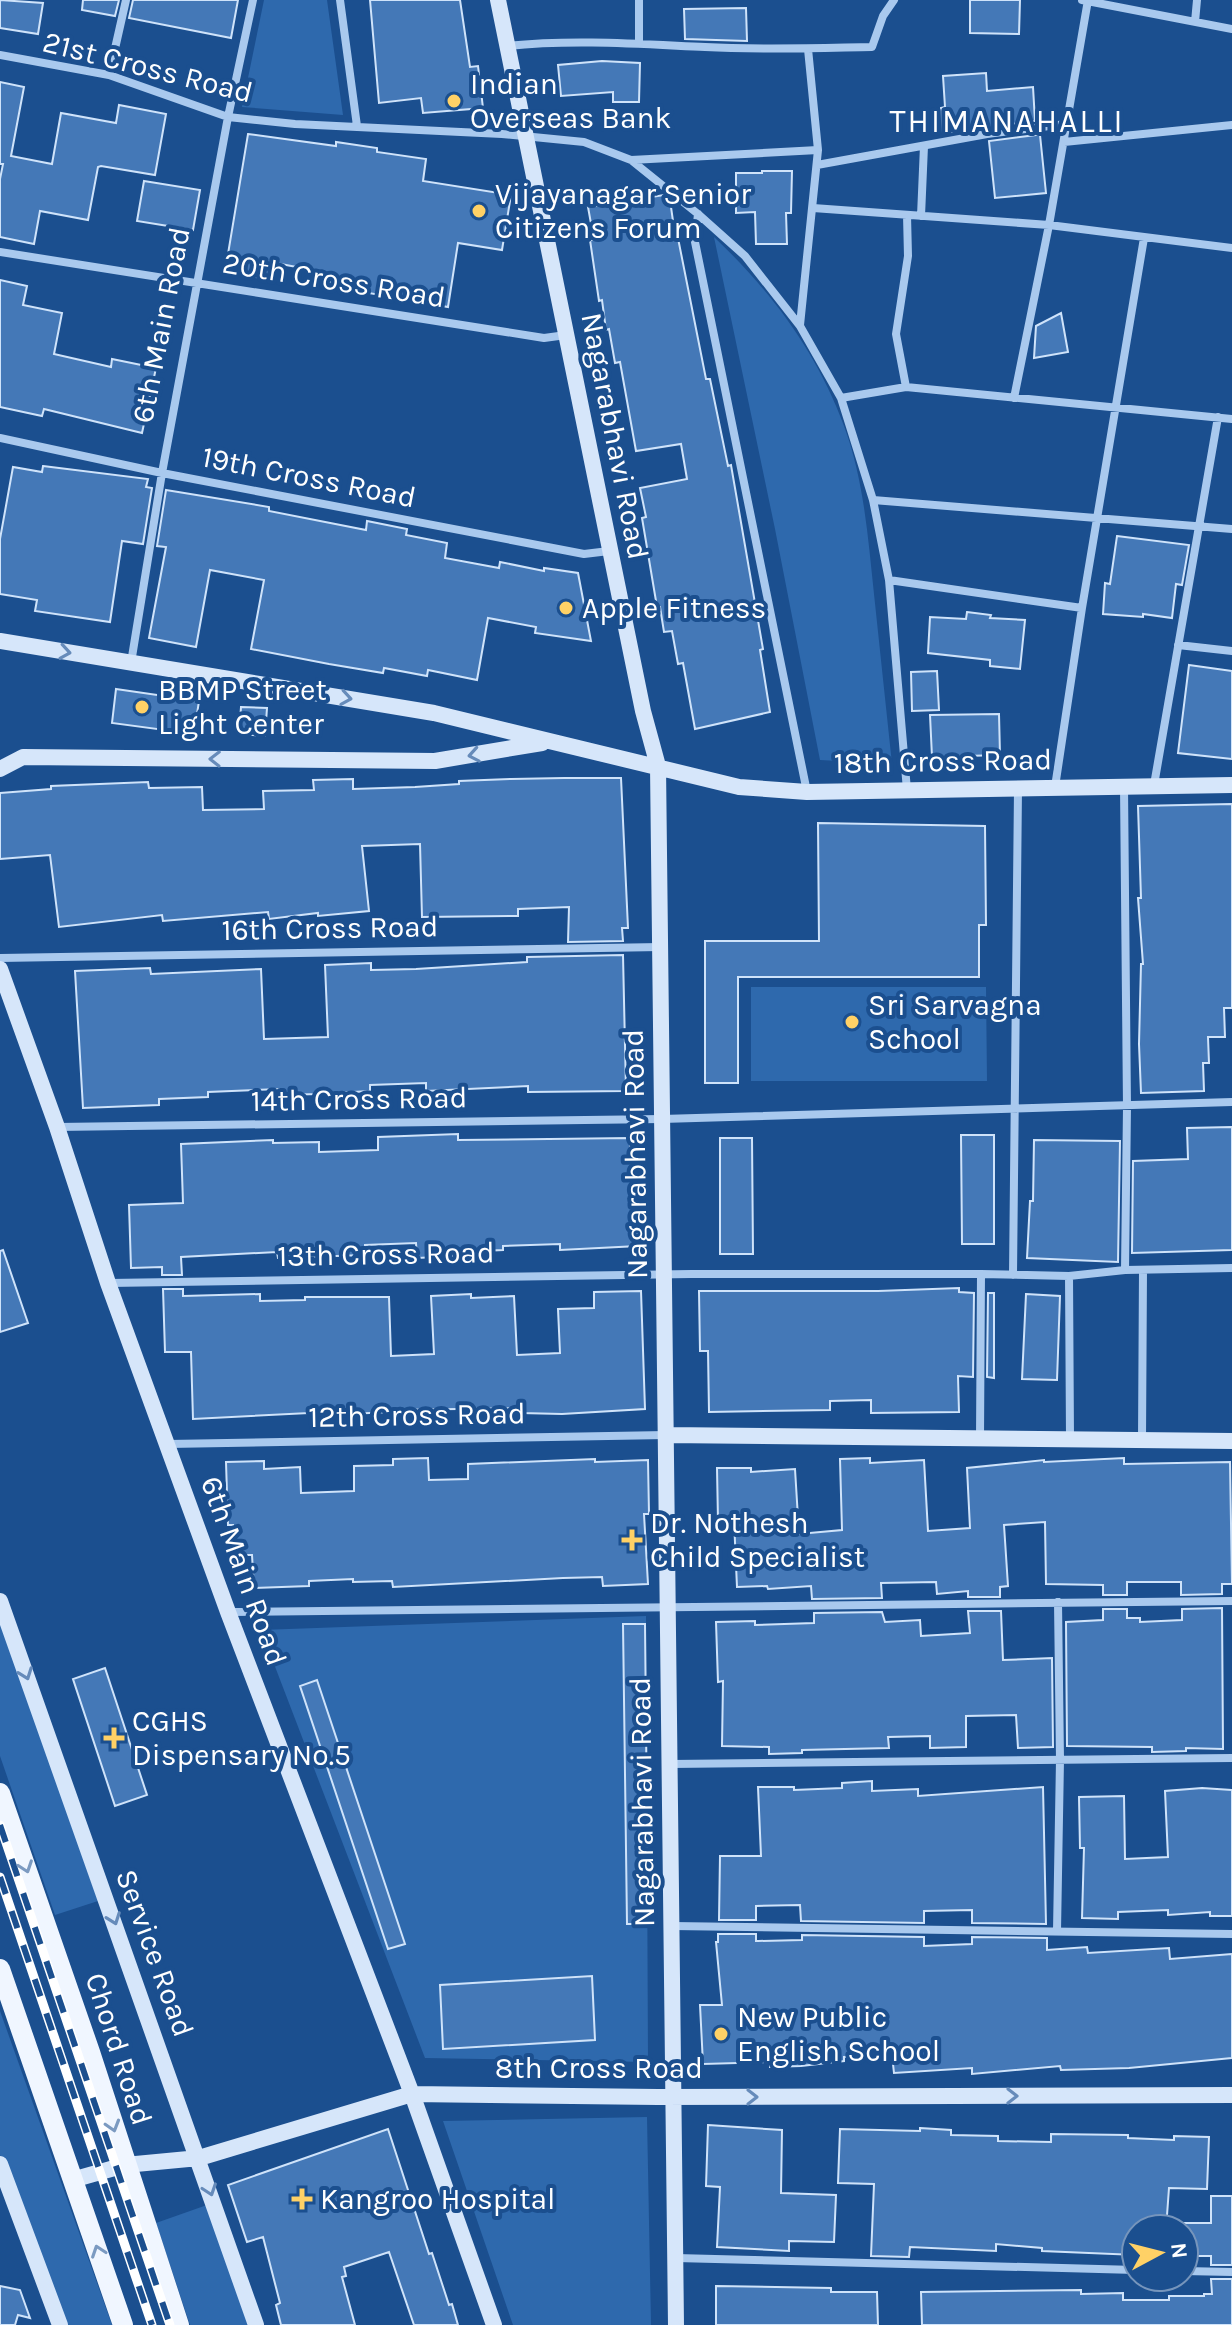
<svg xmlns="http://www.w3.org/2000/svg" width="1232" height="2325" font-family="Karla,sans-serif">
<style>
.green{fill:#2e69ad}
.building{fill:#4478b7;stroke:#cfe3fa;stroke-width:2}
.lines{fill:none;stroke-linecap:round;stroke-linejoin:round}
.street{stroke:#a9c9ee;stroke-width:8}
.secondary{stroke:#d6e6fa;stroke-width:16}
.primary{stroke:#f0f6ff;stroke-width:20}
.rail-casing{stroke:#fff;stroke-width:9}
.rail{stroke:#1b4f8f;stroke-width:6;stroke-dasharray:18;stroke-linecap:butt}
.oneway{stroke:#668bba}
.oneway2{stroke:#7b9ac1}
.poi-dot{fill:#ffd166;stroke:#1b4f8f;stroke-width:3}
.labels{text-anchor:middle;stroke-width:8;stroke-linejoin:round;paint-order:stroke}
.street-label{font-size:30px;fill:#fff;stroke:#1b4f8f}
.poi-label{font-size:30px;fill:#fff;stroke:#1b4f8f;text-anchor:start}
.neighbourhood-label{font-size:32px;letter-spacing:2px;fill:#fff;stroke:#1b4f8f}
</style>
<rect width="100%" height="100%" fill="#1b4f8f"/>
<path class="green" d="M264 0H327L343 115 242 107Z
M714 237C771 291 817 352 844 426 864 480 868 538 874 594 880 651 886 707 892 764L820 760 775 529Z
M751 987H986L987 1081H751Z
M646 1616 648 2062 425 2058 261 1630Z
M0 1621 98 1901 55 1915 0 1756Z
M0 2011 112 2325H63L0 2155Z
M647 2117 651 2325H513L443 2121Z
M207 2205 248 2325H190L156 2223Z"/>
<path class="building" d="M0 0 43 3 38 34 0 28Z
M83 0H119L115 16 82 10Z
M133 0H238L231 38 129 18Z
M370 0H460L470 67 478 66 483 108 423 113 421 98 379 103Z
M970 0H1020L1019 34 970 33Z
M746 8 747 41 685 39 684 9Z
M602 61 640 63 639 102H613V92L561 96 558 65Z
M986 73 987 91 1033 87 1035 121 943 133 941 108 945 107 943 76Z
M0 82 24 87 11 156 52 164 61 113 116 123 119 105 166 114 155 175 101 166 98 167 88 220 40 211 34 244 0 237V179L3 164H0Z
M248 134 336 146V142L377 148V152L426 159 423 181 511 195 502 250 458 243 448 307 363 292V288L317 280 318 271 270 262 268 279 225 272Z
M1036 135H1040L1046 193 995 198 989 141Z
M762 171H792L791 213H786L787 244H756L755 212 736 213V173H762Z
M144 181 200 190 193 230 137 221Z
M664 195 670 200 674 228H676L706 379H710L728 466 731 465 763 649 760 650 770 712 695 729 683 663 678 664 672 631 664 632 660 607H657L642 518 646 517 640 488 687 479 681 444 636 451 620 362 615 363 609 329 606 330 602 300 599 301 590 240H594L588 207Z
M0 280 27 286 23 305 62 313 54 354 111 367 112 359 156 368 142 433 44 409 42 416 0 407Z
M1061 313 1068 352 1034 358 1036 326Z
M43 466 148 479 146 487 152 488 143 544 122 541 110 622 35 611 37 600 0 594V539L13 467 42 472Z
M166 490 269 507V511L366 530 367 521 407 529 406 535 447 543 445 558 499 568 500 562 544 571V568L578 573 591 641 535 633 536 627 488 618 477 680 428 670 427 676 384 668 383 673 329 664 251 649 264 580 210 570 196 647 149 638 166 547 157 546Z
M1117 536 1189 545 1182 585 1176 584 1172 618 1143 614V617L1103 614 1105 583 1110 584Z
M967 612 991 615 990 618 1025 620 1020 669 990 666V660L928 653 930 617 966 619Z
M1189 665 1232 671V759L1178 753Z
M937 671 939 710 912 711 911 672Z
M116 689 199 701 194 734 112 723Z
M241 707 267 708 265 736 239 734Z
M999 714 1000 755 932 757 930 715Z
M564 778H621L628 928H622L623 941 568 942 569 907 518 909V916L422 917 420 844 362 846 369 911 318 916V913L269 919 268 912 163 921 162 915 59 927 50 855 0 859V793L51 789V786L148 782 149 788 202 787 203 810 264 809 263 791 314 790 313 780 353 779V789L415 787 459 784V781L511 779Z
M1232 804V1008H1224L1225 1037H1208L1209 1063H1203L1204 1091 1141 1093 1139 1044 1141 964H1143L1138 898H1141L1138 806Z
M818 823 985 826 986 925H979V977H738V1083H705V941H819Z
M623 955 626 1091 528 1092V1086L426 1091V1083L370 1085V1091L319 1094 280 1095V1089L208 1092V1097L159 1099V1105L83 1108 75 971 150 968 151 974 261 969 264 1039 328 1037 325 965 371 963V970L416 969 527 962V957Z
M1232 1127V1250L1132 1253 1133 1161 1188 1159 1187 1128Z
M458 1134V1140L630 1138 632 1192H636L638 1246 560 1250V1244L503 1246V1250L458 1252V1256L417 1258 416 1243 365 1245V1255L278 1258 277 1252 181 1257 182 1275H162V1267L131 1268 129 1205 183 1203 181 1144 273 1140V1143L319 1142V1152L378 1150V1137Z
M961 1135H994V1244H962Z
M720 1138H752L753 1254H720Z
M1034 1140 1120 1141 1118 1262 1027 1258 1030 1201H1033Z
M3 1250 28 1323 0 1332V1251Z
M959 1288V1292L974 1293 973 1377 958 1376 959 1412 871 1413V1400L830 1401V1410L709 1412 708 1351H700L699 1291H878Z
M163 1289H183V1296L260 1294V1301L305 1300V1297H389L391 1356 434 1354 431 1296 471 1294V1298L514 1296 517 1355 560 1353 558 1309 594 1308V1292L641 1291 645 1409 562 1414 521 1413 520 1408 390 1410V1412L349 1414V1411L193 1419 191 1352H165Z
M988 1293H994V1378L987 1377Z
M1026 1294 1060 1296 1057 1380 1022 1379Z
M428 1458 429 1480 468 1479V1464L595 1459V1462L648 1460 649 1514H644L648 1584 603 1586 602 1577 563 1578 393 1587 392 1581 353 1582V1579L309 1581V1586L254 1588 252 1555H234L233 1525H228L226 1462 264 1461V1469L300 1467 301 1493 354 1491V1466L393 1465V1459Z
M870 1458V1463L924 1460 928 1531 970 1528 967 1468 1044 1460V1462L1124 1458V1464L1230 1462 1232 1584H1222V1594L1181 1595V1582H1127V1595H1103V1585L1046 1584 1045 1522 1004 1525 1008 1586 1000 1587V1597H968V1591L937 1594 936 1582 881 1583 882 1598 812 1599 811 1586 768 1589 767 1586 737 1587 734 1520 718 1521 717 1468H751V1472L795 1469 799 1534 842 1530 840 1459Z
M1222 1608 1223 1749 1186 1748V1751L1152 1752V1747L1067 1746 1066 1622 1103 1620V1609H1127V1618H1140V1622L1182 1620V1609Z
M968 1611H1001L1003 1660 1052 1658 1053 1747 1018 1748 1016 1715 966 1716V1747L930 1748V1736L888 1737 889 1748 802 1750V1753L769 1754V1747L722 1746 723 1681 718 1682 716 1622 755 1621V1625L814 1623V1613L882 1612 885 1622 920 1620 921 1636 970 1633Z
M623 1624H645L648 1924H627Z
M105 1668 147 1795 115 1806 73 1679Z
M317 1680 405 1944 388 1949 300 1686Z
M872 1781V1791L918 1789V1796L1043 1787 1046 1924 972 1923V1910L924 1911V1923L801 1921 800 1905 756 1906V1920H719L720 1856H761L758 1787H794V1790L842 1788V1783Z
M1202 1788 1232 1790V1916H1210V1912L1168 1915V1910L1118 1912V1919L1082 1918 1084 1848H1080L1079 1797 1124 1796 1125 1859 1168 1857 1165 1791Z
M718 1934H756V1941H758L802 1940V1935L924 1937V1946L972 1944V1937L1047 1938V1950L1087 1947 1088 1953 1169 1948 1170 1959 1232 1954V2058L1129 2068 1061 2070 1060 2066 972 2074V2068L894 2073 892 2055 844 2057V2061L801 2066 770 2067V2062L703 2064 700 2005H722L716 1942H718Z
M592 1976 595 2040 443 2049 440 1985Z
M708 2125 782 2130 781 2193 836 2195 834 2242 789 2241V2251L717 2247 720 2187 706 2186Z
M920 2128 951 2130V2135L998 2136V2141L1051 2142V2134L1128 2135V2138L1174 2140V2136L1209 2137 1207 2189 1169 2188 1166 2229H1136V2255L1042 2251V2248L996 2244V2251L910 2247 909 2257 871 2256 874 2184 838 2183 840 2129 920 2131Z
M388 2129 429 2254 432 2253 449 2305 452 2304 458 2325H414L389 2252 344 2267 346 2276 342 2277 355 2325H281L276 2305 280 2303 263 2237 247 2242 228 2185Z
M1211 2196H1232V2265H1211V2256H1184V2223H1211Z
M1211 2279H1232V2325H922L921 2292 1081 2290V2294L1123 2293V2300H1169V2296H1204V2294H1212Z
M0 2286 20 2290 30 2318 18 2315 15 2325H0Z
M716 2286 831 2288V2292H877L878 2325H716Z"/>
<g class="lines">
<path class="street" d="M340 0 357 126
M1082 0 1232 29
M1195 22 1197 0
M639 42V0
M507 46C573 39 639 44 705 47 760 50 817 48 872 47L883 16 894 0
M0 55 109 75 228 117 295 124 502 134 584 142 631 160 698 214 745 256 800 326 841 398 873 500 889 580 907 790
M109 75 126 0
M1064 142 1232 125
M631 160 818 150
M817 165 987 134 1066 124
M813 208 1049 225 1232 248
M698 214 695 242 807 792
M921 216 924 146
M0 252 544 338 566 335
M800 325 818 150 808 49
M906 387 896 334 908 256 907 215
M841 398 906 387 1232 419
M1014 398 1049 225 1088 0
M0 438 162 473 584 554 609 551
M873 500 1232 529
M889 580 1082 608
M1178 645 1232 651
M131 663 162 473 228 117 253 0
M1154 785 1218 417
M1124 786 1127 1107 1125 1270
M1055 787 1082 608 1144 238
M0 958 661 947
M57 1127 662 1119 1232 1102
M981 1274 1069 1276 1070 1439
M1013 1275 1018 789
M1069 1276 1125 1270 1232 1268
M109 1283 691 1274H981L980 1438
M1142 1439 1143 1270
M168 1444 666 1435
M229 1612 1232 1601
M670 1764 1232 1758
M672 1926 1232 1934
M1057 1931 1060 1760 1058 1602
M676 2258 1136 2270
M1184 2271 1232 2272"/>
<path class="secondary" d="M498 0 643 711 658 766 676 2325
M0 641 434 713 739 787 807 792 1232 785
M0 769 23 757 435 761 542 743
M0 969 57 1127 108 1283 228 1612 412 2094 494 2325
M666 1435 1232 1441
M0 1601 256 2325
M0 2164 60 2325
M72 2180 125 2165 199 2158 412 2094 658 2097 1232 2095"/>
<path class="primary" d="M0 1793 90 2052 179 2325
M0 1969 123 2325"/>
<defs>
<path id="rail" d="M0 1825 170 2325
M0 1877 152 2325"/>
</defs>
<use href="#rail" class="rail-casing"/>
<use href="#rail" class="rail"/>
</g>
<defs><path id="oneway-chevron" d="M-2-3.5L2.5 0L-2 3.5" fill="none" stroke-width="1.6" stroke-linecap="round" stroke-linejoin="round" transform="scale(2)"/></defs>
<g class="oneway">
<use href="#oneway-chevron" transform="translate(65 652) rotate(9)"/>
<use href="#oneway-chevron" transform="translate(346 698) rotate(9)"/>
<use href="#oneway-chevron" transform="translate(474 755) rotate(170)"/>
<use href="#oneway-chevron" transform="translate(215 759) rotate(-179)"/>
<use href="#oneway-chevron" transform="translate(26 1674) rotate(70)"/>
<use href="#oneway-chevron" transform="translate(114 1919) rotate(70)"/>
<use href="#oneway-chevron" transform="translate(1012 2096)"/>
<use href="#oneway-chevron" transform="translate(752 2097)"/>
<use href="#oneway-chevron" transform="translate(210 2190) rotate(71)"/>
</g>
<g class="oneway2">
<use href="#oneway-chevron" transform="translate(26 1867) rotate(71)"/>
<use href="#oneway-chevron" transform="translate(113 2126) rotate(73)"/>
<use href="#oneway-chevron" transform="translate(98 2251) rotate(-109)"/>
</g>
<g class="poi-dot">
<circle cx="454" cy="101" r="8"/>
<circle cx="479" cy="211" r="8"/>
<circle cx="566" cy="608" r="8"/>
<circle cx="142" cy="707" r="8"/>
<circle cx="852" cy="1022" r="8"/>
<path d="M628 1528h8v8h8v8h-8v8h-8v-8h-8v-8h8z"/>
<path d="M110 1726h8v8h8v8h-8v8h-8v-8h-8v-8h8z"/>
<circle cx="721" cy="2034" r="8"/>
<path d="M298 2187h8v8h8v8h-8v8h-8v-8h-8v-8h8z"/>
</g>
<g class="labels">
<g class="street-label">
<text transform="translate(148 67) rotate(14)" y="10">21st Cross Road</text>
<text transform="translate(334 280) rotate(9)" y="10">20th Cross Road</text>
<text transform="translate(161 325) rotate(-79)" y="10">6th Main Road</text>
<text transform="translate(615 436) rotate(79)" y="10">Nagarabhavi Road</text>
<text transform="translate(309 477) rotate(11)" y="10">19th Cross Road</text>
<text transform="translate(943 761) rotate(-1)" y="10">18th Cross Road</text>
<text transform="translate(330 928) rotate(-1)" y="10">16th Cross Road</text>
<text transform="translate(359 1099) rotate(-1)" y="10">14th Cross Road</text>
<text transform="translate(635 1154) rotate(-91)" y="10">Nagarabhavi Road</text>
<text transform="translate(386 1254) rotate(-1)" y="10">13th Cross Road</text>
<text transform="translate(417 1415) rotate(-1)" y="10">12th Cross Road</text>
<text transform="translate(244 1571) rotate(70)" y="10">6th Main Road</text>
<text transform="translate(642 1802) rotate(-91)" y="10">Nagarabhavi Road</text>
<text transform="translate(155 1953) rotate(70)" y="10">Service Road</text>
<text transform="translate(119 2049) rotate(72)" y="10">Chord Road</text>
<text x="599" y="2078">8th Cross Road</text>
</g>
<g class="poi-label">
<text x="470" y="94">Indian<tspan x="470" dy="34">Overseas Bank</tspan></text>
<text x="495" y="204">Vijayanagar Senior<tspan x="495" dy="34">Citizens Forum</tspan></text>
<text x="582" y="618">Apple Fitness</text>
<text x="158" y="700">BBMP Street<tspan x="158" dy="34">Light Center</tspan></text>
<text x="868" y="1015">Sri Sarvagna<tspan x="868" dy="34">School</tspan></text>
<text x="650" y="1533">Dr. Nothesh<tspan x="650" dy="34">Child Specialist</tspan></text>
<text x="132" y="1731">CGHS<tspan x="132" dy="34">Dispensary No.5</tspan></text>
<text x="737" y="2027">New Public<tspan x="737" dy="34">English School</tspan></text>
<text x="320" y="2209">Kangroo Hospital</text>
</g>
<g class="neighbourhood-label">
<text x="1007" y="132">THIMANAHALLI</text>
</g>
</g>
<g transform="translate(1160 2253) rotate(83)"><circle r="38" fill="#1b4f8f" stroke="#7695bc" stroke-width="2"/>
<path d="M0-6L14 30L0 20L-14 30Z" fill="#ffd166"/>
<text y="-12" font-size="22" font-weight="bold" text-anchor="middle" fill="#ffffff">N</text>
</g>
</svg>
